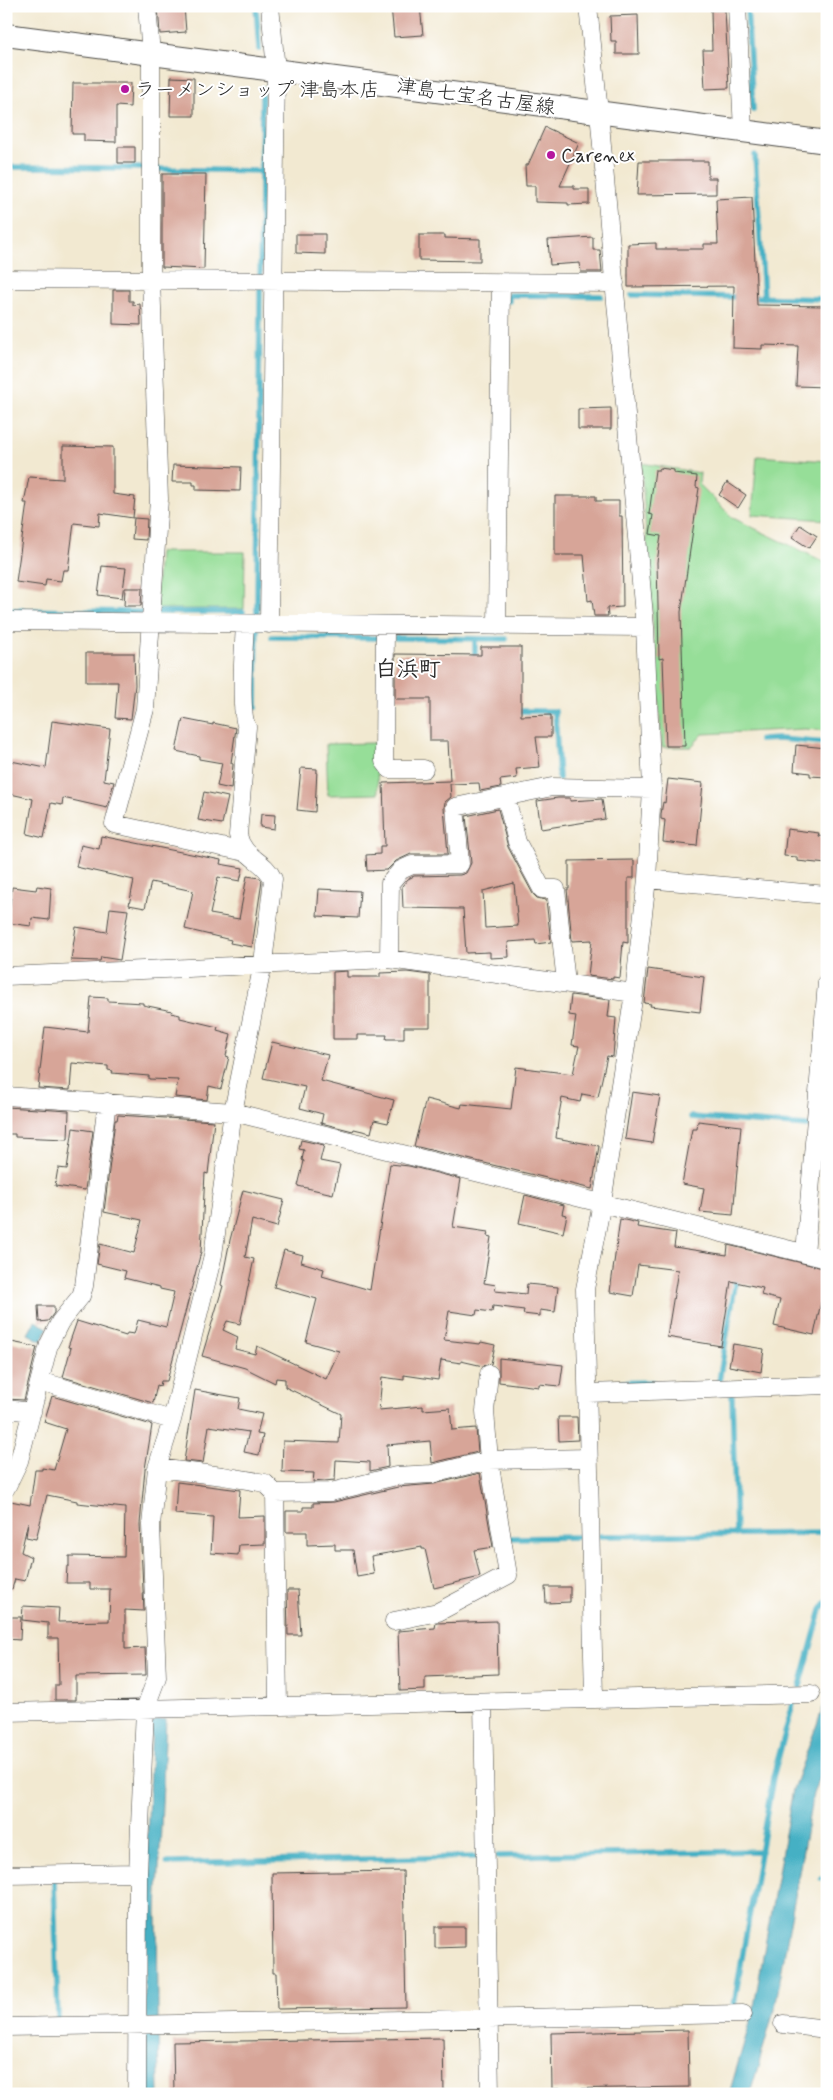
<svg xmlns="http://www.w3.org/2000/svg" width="833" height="2100" font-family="Mynerve,'Klee One',sans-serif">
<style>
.green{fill:#96de98;stroke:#608462}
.water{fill:#45b0c4;stroke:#386e78}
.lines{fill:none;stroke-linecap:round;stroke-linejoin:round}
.stream{stroke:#45b0c4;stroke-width:5.5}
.building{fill:#d7a598;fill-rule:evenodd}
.minor-casing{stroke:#494844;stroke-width:19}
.major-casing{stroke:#494844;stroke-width:24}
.minor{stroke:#fff;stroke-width:18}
.major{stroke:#fff;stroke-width:22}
.poi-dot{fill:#b5179e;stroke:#fff;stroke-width:2}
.labels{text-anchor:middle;stroke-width:4;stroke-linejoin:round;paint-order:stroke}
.poi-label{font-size:20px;fill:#2b2b2b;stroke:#fff;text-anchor:start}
.street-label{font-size:20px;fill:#2b2b2b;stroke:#fff}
.quarter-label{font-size:22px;font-weight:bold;fill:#2b2b2b;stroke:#fff}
</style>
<rect width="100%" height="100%" fill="#fff"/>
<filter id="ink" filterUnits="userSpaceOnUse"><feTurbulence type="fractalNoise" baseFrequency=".02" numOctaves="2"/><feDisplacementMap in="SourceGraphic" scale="10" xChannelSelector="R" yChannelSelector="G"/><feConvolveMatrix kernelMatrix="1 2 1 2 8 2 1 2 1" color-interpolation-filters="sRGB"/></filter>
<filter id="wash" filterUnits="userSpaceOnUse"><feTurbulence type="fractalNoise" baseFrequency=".0096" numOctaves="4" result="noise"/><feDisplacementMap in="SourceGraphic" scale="20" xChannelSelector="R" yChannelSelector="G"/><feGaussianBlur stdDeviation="1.12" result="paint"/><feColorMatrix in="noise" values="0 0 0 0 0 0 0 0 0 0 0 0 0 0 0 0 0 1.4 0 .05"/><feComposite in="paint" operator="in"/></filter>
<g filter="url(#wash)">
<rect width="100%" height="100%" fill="#f2e9d1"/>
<path class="green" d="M757 456 827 461V520L752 515Z
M641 463 700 473 699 484 733 518 827 563V731L805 729 703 734 691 747H662Z
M159 552H245L244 609H155Z
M376 743 378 794 328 795 326 744Z"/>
<path class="water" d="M35 1321 48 1328 41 1341 28 1334Z
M827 1697V1755L813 1794 775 2008 750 2094H729L753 2012 793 1789Z
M166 1719 157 1913 159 2094H145L144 1912 152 1723 156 1720Z"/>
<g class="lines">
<path class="stream" d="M256 6 259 49
M747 6 753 110
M755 155 764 298
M6 167 142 168
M157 169 261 171
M632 295 740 297
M749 297 827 299
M509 301V295L601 296
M6 610 142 612
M159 612H243
M272 637 376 638
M396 638 506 639
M475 639V663
M256 707 262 88
M514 711H555L559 778
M760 740 779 739 827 743
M691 1117 807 1126
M825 1127H827
M719 1381 737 1274
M605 1383 652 1382
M732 1396 736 1535
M600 1536 827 1533
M511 1538 581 1537
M800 1686 821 1610 827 1601
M498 1856 761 1851
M167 1863 475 1857
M821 1878H827
M54 1880 58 2020
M734 2005 773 1777 793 1704"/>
</g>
<g id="blocks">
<path class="building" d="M158 6H184L186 32 160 34Z
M391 6H420L423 35 394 37Z
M711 10H725L729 88 705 89 703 50H712Z
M638 15 639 54H616V41H611L610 16Z
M171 77 194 78V116H170Z
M73 83H131L130 107 116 106V142L84 141V134H72Z
M545 127 579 143 560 186H574V189H589V204L568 205V203L535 202V186H526L525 165H528Z
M118 147H135V163H118Z
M639 161H708V178H716V194L637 195Z
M162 174H206L204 269 162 267Z
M752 197 757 305 827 306V387L796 386 798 346 762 345V349L733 348 734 286 628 287V244L656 243V249H704V244H718L716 199Z
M296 234H325V254L296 253Z
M419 235H445V238L480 239V261L419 260Z
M593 237V250H600L602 272H581L580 263 550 265 548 240Z
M113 290H129V301H133V305L140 304 141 325 113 324Z
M611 408V429H578V409Z
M63 446 113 447V494L135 497 133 518 100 513 99 526 74 523 68 570H63L61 581 46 579 45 586 16 582 27 503H24L29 477 63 479Z
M173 465 241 467 240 491 196 490V485H193V482H172Z
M660 468 674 470V473L697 476 696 487 699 488 681 612 685 746H666L663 658 659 659 658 606 657 562 661 536 650 534 653 515 649 514 655 470H659Z
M727 482 746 495 738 508 719 495Z
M555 496H596V501H619V516H622L623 607 607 608 608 616H594L592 600 588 601 584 555H555Z
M134 518 147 519 146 540 132 539Z
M800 525 817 536 809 548 792 537Z
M102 566 126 568 122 598 98 595Z
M125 588H142L141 606H124Z
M481 647H521V716L551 715V737H536L540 767 516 769 517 778 500 780 501 787 480 791 479 783 450 784 451 797 445 802 444 808 448 854H411L396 861 387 870 367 871 366 855 380 854V846H385L383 783 450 781 448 741H430V699H395V654L481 655Z
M86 653H134L135 685 131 719 115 718 118 682H86Z
M183 719 213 725V723L236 728 231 763 233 764 231 789 217 786 222 763 199 759V756L176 751Z
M52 721 110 729 104 780 114 782 107 808 63 798 62 805 51 803 44 838 27 834 33 799 6 793V760L46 768Z
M796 745 827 748V777L810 776V773L794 771Z
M301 768 317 769 315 812 297 810Z
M668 779 703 783 697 846 663 842 665 820 661 819V814L663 802 665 803Z
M204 792 228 797 222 824 198 820Z
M558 798H570V801L602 799 605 819 541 829 537 801Z
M498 809 508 847 533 894 537 898 546 900 551 942 536 944 535 940 508 942 509 957 490 958V952L466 953 463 909 403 908 402 886 408 879 414 876 460 875 466 873 471 863 466 816ZM514 883 518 926 485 928 483 891Z
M261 814 275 815 274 829 260 827Z
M787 829 819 833 818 836 827 837V864L797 861V857L784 856Z
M101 836 221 860 220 864 243 868 240 881 218 877 210 914 239 919 247 876 260 878 262 881 252 947 230 943 231 940 185 929 193 891 151 882 145 908 129 905 134 880 76 867 81 845 99 849Z
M634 860V878H628V943L623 942 620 978 613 977V979L588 976 592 940 572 941 567 889H569V861Z
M37 886 51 888 49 920 32 918 31 926 8 923 12 887 36 890Z
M319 889 360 891 358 918 317 916Z
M110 908 128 910 120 960 101 957 100 961 71 960 76 927 107 932Z
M648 969 704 977 700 1012 650 1006 651 1004 644 1003Z
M347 971V977H380V973L407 972 430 975V1027H404V1039H386L387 1035H357V1039H333V972Z
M571 995 610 1000 608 1017 616 1018 613 1057 607 1056 598 1097 582 1094 580 1102 562 1098 559 1114 556 1138 599 1146 592 1189 414 1146 426 1099 461 1108 462 1104 511 1109 516 1067 573 1074 579 1046 572 1045 576 1016 569 1015Z
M91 997 108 998V1001L143 1003V1005L172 1011 171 1013 180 1015V1018L218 1027 217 1030 231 1034 226 1056 229 1057 221 1089 209 1086 207 1100 175 1097 178 1080 149 1079V1076L112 1073 113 1071 108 1070V1066L72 1063 70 1090 38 1088 45 1027 88 1032Z
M272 1042 328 1055 321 1081 394 1100 388 1123 374 1120 371 1133 354 1129 353 1131 321 1123 323 1114 300 1108 305 1087 263 1078Z
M632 1092 660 1096 652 1143 625 1139Z
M6 1107 69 1111 68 1139 15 1137V1134H6Z
M118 1115 214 1121 208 1174 205 1173 201 1252 167 1381H161L160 1386 157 1385 153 1403 63 1377 71 1348 68 1347 77 1321 126 1336 127 1333 134 1334 138 1320 166 1327 174 1292 160 1289V1287L124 1278 126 1271 97 1264 100 1244 134 1253 142 1220 104 1212 115 1120H117Z
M698 1121 741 1126 733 1215 700 1212 704 1188 682 1184 692 1129H697Z
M73 1128 93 1131 85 1190 55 1186 58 1168 67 1169Z
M301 1140 324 1145 320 1161 340 1165 333 1194 298 1186 304 1161 302 1160 304 1150 299 1149Z
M390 1164 409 1166 461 1179 453 1227 488 1232 487 1236 491 1237 484 1283 496 1285 495 1291 526 1294 527 1284 558 1287 555 1312 540 1310V1316L523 1314 524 1310 493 1306 492 1312 477 1310 476 1315 449 1311 444 1340 480 1344 481 1342 495 1345 491 1364 483 1366 461 1361V1363L441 1360 438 1380 404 1375V1380L382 1377 379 1410 423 1406V1410L450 1408 452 1430 476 1428 478 1452 432 1463 430 1441 387 1445 388 1467 370 1471V1462L336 1460 335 1480 313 1482 314 1473 282 1472 283 1441 339 1443 341 1414 285 1387V1379L276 1378 275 1383 245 1368 202 1356 223 1286 221 1285 230 1240 243 1190 284 1200 277 1227 252 1220 245 1257 254 1259 240 1324 227 1321 223 1330 238 1337 235 1349 255 1354 257 1346 326 1379 339 1351 306 1342 317 1299 274 1287 284 1250 303 1255 301 1262 324 1269 322 1276 370 1290Z
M525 1195 564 1205 562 1214 567 1215 563 1233 519 1223Z
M620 1219 638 1223 637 1227 676 1233 674 1247 727 1255 728 1245 827 1269V1303L821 1302 814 1335 774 1326 780 1300 761 1295 763 1288 731 1281 721 1346 667 1337 678 1270 638 1265 633 1296 610 1292Z
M38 1306H54V1313L48 1321 39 1322Z
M6 1341 37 1347 24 1400 6 1399Z
M733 1344 764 1349 761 1372 729 1366Z
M499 1358 563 1365 560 1386 539 1384V1387L499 1382Z
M195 1390 240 1398 238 1409 262 1414 257 1434 263 1435 259 1455 244 1452 249 1432 209 1426 203 1463 184 1461Z
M52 1396 152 1425 145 1469 140 1524 144 1611 125 1610V1649L145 1648 146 1675 76 1676V1700H55V1685H59L58 1638H48V1623L22 1620 23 1606 59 1608 58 1622 109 1621 110 1589H90V1583H66L67 1566H69V1556L124 1557 125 1508 77 1503V1501L47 1495 36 1539 26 1537 28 1522 21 1552 31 1557 25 1581 15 1579 12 1589 6 1588V1500L30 1505 35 1470H42V1468L54 1470 66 1429 44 1422Z
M558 1417H577L578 1440 559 1441Z
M480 1473 493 1547 474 1550 480 1577 434 1588 425 1549H422V1547L371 1556 374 1574 357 1577 353 1550H335V1544L307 1545V1532H286V1511H303V1507H313V1503L334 1502 398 1487 434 1484Z
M177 1482 240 1490 238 1517 265 1516V1544L239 1545 238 1555 211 1553 213 1517 175 1514Z
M545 1587H570V1602L546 1603Z
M287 1590H298L301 1635H288Z
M6 1617H21L20 1640 6 1639Z
M497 1621 498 1674 425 1677V1690L400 1691 398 1631 435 1628 436 1623Z
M403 1871 406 2007 277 2009 276 1973H273L272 1873Z
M435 1927H465V1947L435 1948Z
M688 2030 689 2087 552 2089 551 2033Z
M443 2038 444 2094H174L173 2042Z"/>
</g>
</g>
<g filter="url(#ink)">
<use href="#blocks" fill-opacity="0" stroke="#494844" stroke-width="1"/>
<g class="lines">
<defs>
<path id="minor" d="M147 6 151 54V280L159 499 145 709 114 824 245 852
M737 6 743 131
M6 279 615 283
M6 621 645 627
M245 624C244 644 239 713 247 727L238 835C243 859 264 859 273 879L263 963 233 1112 213 1255 172 1420 157 1468 223 1476 265 1483 275 1493 331 1492 396 1476 432 1474 489 1460 589 1458
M269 624 276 70 270 6
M385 625 384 761 390 769H424
M497 626 501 283
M506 797 517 842 542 889H556L566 983
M647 879 827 895
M389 959 390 883 401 870 412 865 460 864 455 807 552 787 652 789
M6 976 389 959 634 993
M6 1096 233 1112 827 1259
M805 1254 827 982
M40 1381 172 1420
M588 1393 827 1385
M6 1409 32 1412
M6 1488 19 1461 49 1344 60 1322 81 1296 84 1286 107 1102
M275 1493 278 1706
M394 1621 438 1612 508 1575 489 1460 485 1411 489 1374
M594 1699 811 1694
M483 1702 490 2094
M6 1712 594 1699 585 1289 602 1203 634 993 647 879 652 789 645 627 599 112 588 6
M6 1875 138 1873
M783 2024 827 2029
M6 2027 743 2014
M137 2094 138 1873 145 1709 157 1677 151 1525 157 1468"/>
<path id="major" d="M6 35 827 142"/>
</defs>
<use href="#minor" class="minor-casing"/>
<use href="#major" class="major-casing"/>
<use href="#minor" class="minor"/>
<use href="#major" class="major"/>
</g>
</g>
<g class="poi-dot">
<circle cx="125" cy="89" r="5"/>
<circle cx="551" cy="155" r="5"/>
</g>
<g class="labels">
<g class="poi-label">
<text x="135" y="96">ラーメンショップ 津島本店</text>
<text x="561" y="162">Carenex</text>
</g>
<g class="street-label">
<text transform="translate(476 96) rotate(8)" y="7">津島七宝名古屋線</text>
</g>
<g class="quarter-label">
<text x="408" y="676">白浜町</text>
</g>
</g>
<rect width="833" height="2100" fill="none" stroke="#fff" stroke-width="25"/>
</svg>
